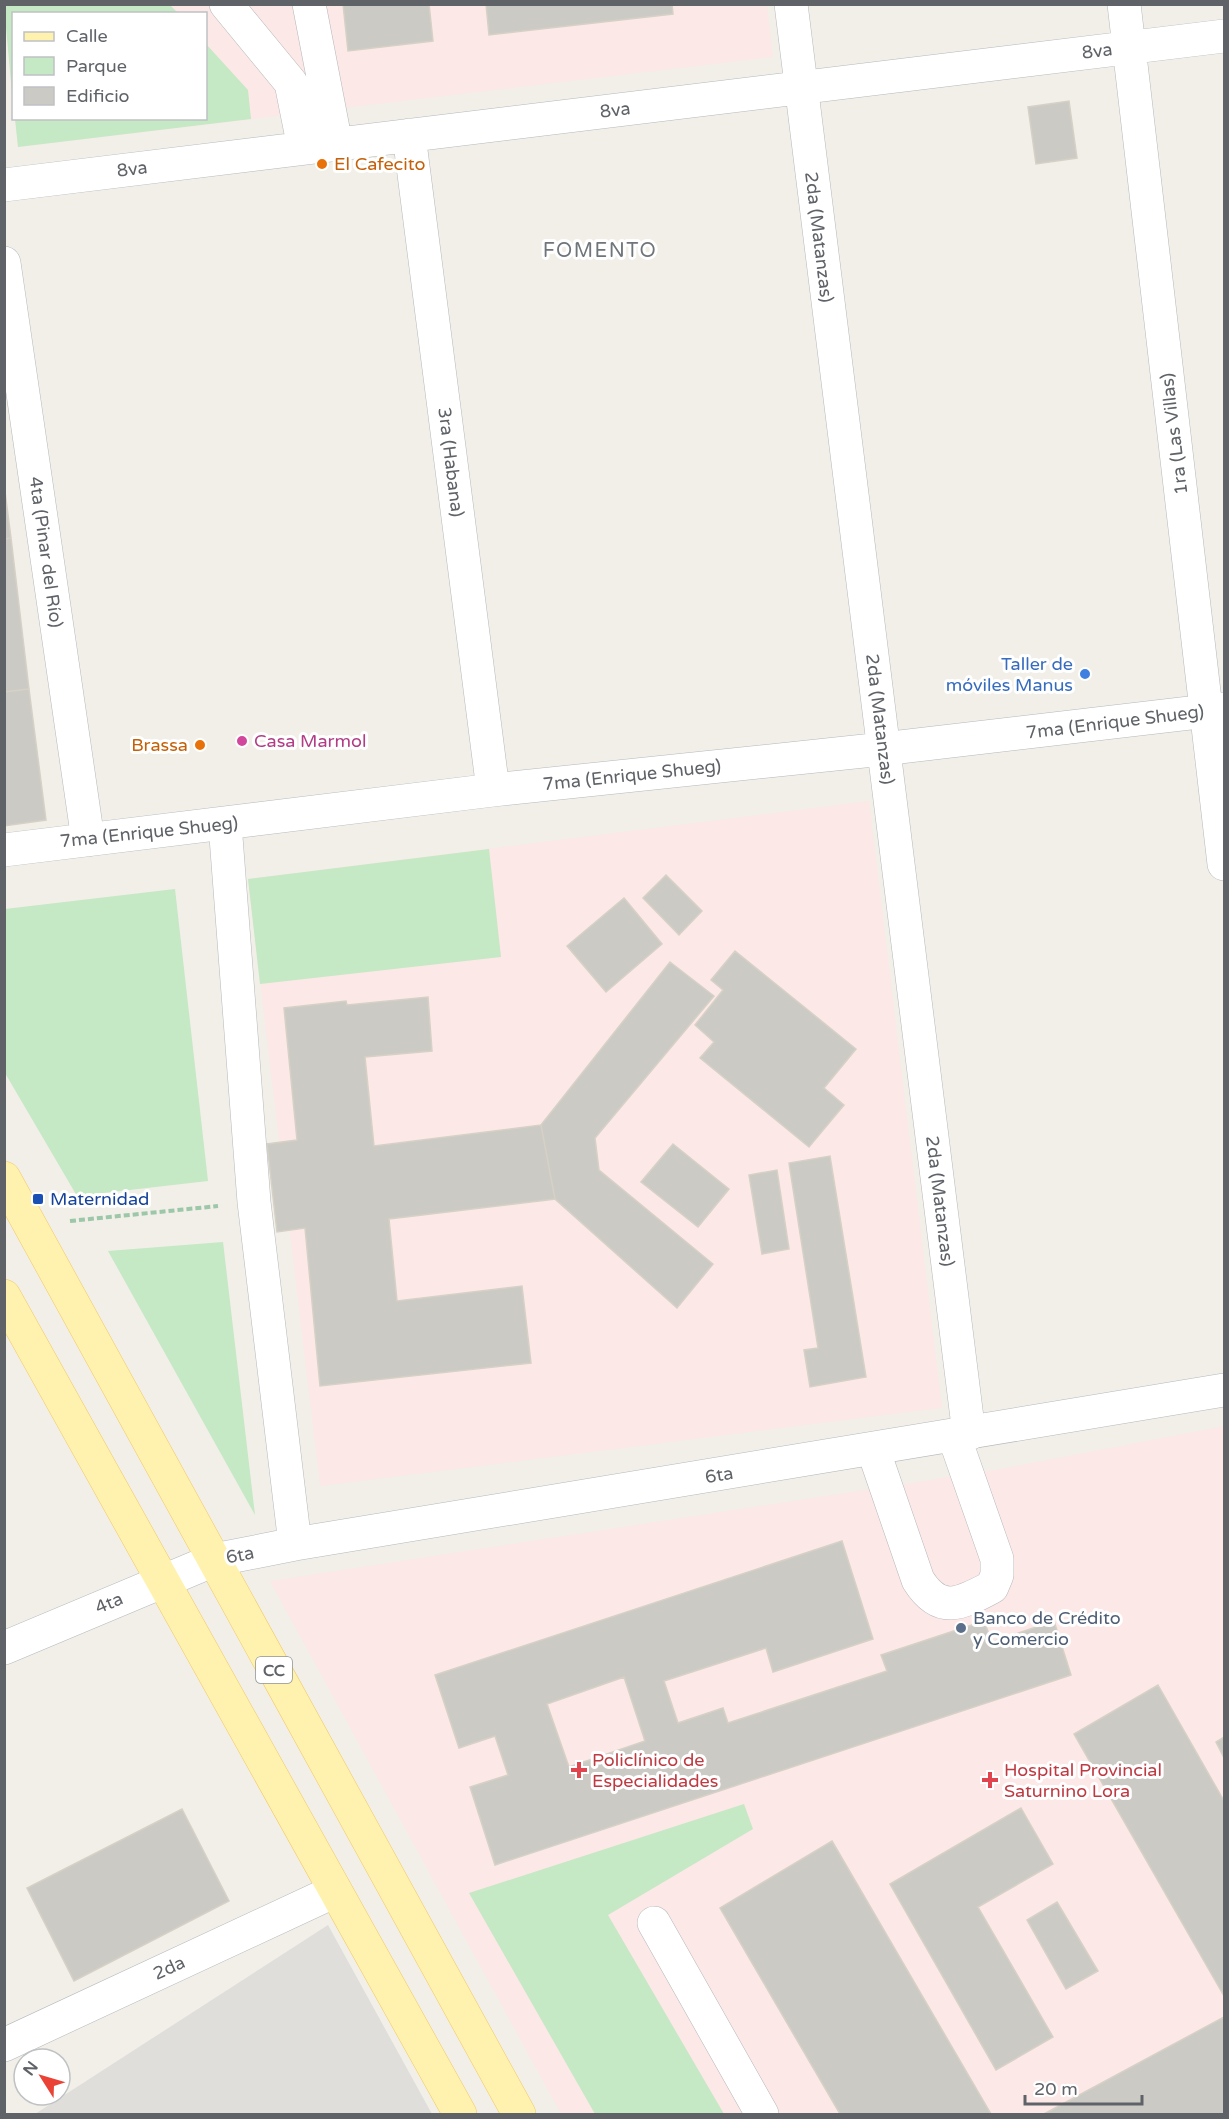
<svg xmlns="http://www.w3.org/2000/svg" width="1229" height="2119" font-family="'Varela Round',sans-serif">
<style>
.industrial{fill:#e0deda}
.medical{fill:#fce8e6;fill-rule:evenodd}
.green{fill:#c5e8c5}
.building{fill:#cccac5;stroke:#d6d1c6;stroke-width:1.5;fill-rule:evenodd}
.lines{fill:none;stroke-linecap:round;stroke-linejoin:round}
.minor-casing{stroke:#b5b8bc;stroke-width:34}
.major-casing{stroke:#f2c960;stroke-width:34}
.path{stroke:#9cc7a9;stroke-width:4;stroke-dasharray:6 3;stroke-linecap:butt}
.minor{stroke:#fff;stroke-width:33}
.major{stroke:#fff2af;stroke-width:33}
.food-dot{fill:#e8710a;stroke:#fff;stroke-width:2}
.shop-dot{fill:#3f7fe0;stroke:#fff;stroke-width:2}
.hotel-dot{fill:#d1479c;stroke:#fff;stroke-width:2}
.transit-dot{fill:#1a4fb4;stroke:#fff;stroke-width:2}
.service-dot{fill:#5c6f8a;stroke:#fff;stroke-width:2}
.health-dot{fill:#e0444e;stroke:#fff;stroke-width:2}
.labels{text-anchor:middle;stroke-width:6;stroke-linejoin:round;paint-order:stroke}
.shield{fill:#fff;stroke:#8f9295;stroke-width:1.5}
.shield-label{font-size:16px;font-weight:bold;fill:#5f6368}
.street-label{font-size:18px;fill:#5f6368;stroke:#fff}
.food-label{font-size:18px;fill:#c56008;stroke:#fff;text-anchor:start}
.shop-label{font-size:18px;fill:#366cbe;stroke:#fff;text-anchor:end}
.hotel-label{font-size:18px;fill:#b23c85;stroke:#fff;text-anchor:start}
.transit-label{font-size:18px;fill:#164399;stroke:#fff;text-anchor:start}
.service-label{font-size:18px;fill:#4e5e75;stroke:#fff;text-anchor:start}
.health-label{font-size:18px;fill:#be3a42;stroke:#fff;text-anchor:start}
.neighbourhood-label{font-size:20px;letter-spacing:1.5px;fill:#70757a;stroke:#fff}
</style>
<rect width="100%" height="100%" fill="#f1efe8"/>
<path class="industrial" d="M328 1925 432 2114H35Z"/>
<path class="medical" d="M4 5H767L773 57 18 147 15 119 206 118V14H14L13 104Z
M869 801 942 1408 320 1486 248 879Z
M1224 1426V2114H561L270 1581 995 1470ZM679 1804V1805L477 1872 495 1865Z"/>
<path class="green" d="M4 5H170L178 13 14 14 13 104Z
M206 44 248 90 251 119 18 147 15 119 206 118Z
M489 849 501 957 260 984 248 879Z
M175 889 208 1181 77 1196 5 1073V909Z
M223 1242 255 1515 108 1251Z
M744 1804 753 1829 608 1915 724 2114H595L469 1893Z"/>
<path class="building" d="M343 4H429L433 41 348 51Z
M486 4H672L673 14 489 35Z
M1069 101 1077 158 1036 164 1028 107Z
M4 484 11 538 4 539Z
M11 538 29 689 4 692V539Z
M29 689 46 820 4 826V692Z
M666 875 702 911 679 935 643 898Z
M624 898 662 944 606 992 567 946Z
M735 951 856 1049 824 1088 844 1105 809 1147 700 1058 714 1042 695 1025 723 990 711 980Z
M670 962 714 996 595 1138 599 1170 713 1264 677 1308 555 1199 541 1125Z
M428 997 432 1051 365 1057 374 1146 541 1125 555 1199 389 1219 397 1301 522 1286 531 1363 320 1386 305 1228 277 1232 267 1144 297 1140 284 1008 346 1001 347 1005Z
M673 1144 729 1189 698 1227 641 1182Z
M830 1156 866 1377 810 1387 804 1350 818 1348 789 1163Z
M777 1170 789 1249 762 1254 749 1175Z
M842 1541 873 1639 773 1672 766 1648 664 1681 678 1723 723 1708 728 1723 887 1671 881 1655 984 1621 992 1642 1054 1621 1071 1675 495 1865 470 1787 508 1775 495 1736 459 1748 435 1675ZM624 1677 645 1741 569 1767 547 1704Z
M1158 1685 1224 1801V1996L1074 1734Z
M1224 1737V1758L1216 1742Z
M1021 1808 1053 1864 978 1907 1053 2037 996 2070 890 1884Z
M182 1809 229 1901 74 1981 27 1888Z
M832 1841 991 2114H840L720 1908Z
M1057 1902 1098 1971 1066 1989 1027 1920Z
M1224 2017V2114H1044Z"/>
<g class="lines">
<defs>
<path id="minor" d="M226 4 291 83 304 148
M309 4 336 144
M791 4 969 1434
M1124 4 1224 864
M409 135 493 790
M4 185 1224 36
M4 263 88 840
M225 824 254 1202 295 1544
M4 850 493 790 883 749 1224 709
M873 1449 918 1580C940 1615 960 1604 992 1587L997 1575V1559L954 1436
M4 1648 214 1560 295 1544 1224 1390
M654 1923 762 2114
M4 2045 335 1891"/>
<path id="major" d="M4 1178 519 2114
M4 1296 460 2114"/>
</defs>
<use href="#minor" class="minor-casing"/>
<use href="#major" class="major-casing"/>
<path class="path" d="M70 1221 218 1206"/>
<use href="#minor" class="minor"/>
<use href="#major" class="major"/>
</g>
<g class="food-dot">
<circle cx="322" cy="164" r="6"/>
<circle cx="200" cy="745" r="6"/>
</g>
<circle class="shop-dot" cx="1085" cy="674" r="6"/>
<circle class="hotel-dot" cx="242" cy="741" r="6"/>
<rect class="transit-dot" x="32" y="1193" width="12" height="12" rx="3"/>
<circle class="service-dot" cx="961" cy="1628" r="6"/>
<g class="health-dot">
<path d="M576 1761h6v6h6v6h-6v6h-6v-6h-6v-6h6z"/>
<path d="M987 1771h6v6h6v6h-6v6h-6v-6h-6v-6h6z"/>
</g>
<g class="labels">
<rect class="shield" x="256" y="1657" width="36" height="26" rx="4.5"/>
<g class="shield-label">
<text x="274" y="1676">CC</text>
</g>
<g class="street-label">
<text transform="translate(1097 51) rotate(-7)" y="6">8va</text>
<text transform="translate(615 110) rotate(-7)" y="6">8va</text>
<text transform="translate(132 169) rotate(-7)" y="6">8va</text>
<text transform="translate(819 237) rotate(83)" y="6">2da (Matanzas)</text>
<text transform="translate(1174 434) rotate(-97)" y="6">1ra (Las Villas)</text>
<text transform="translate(451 462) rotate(83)" y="6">3ra (Habana)</text>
<text transform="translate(46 552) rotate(82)" y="6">4ta (Pinar del Río)</text>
<text transform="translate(880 719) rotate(83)" y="6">2da (Matanzas)</text>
<text transform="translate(1115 722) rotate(-7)" y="6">7ma (Enrique Shueg)</text>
<text transform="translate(632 775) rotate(-6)" y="6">7ma (Enrique Shueg)</text>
<text transform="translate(149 832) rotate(-6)" y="6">7ma (Enrique Shueg)</text>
<text transform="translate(940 1201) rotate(83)" y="6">2da (Matanzas)</text>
<text transform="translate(719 1475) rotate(-9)" y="6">6ta</text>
<text transform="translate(240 1555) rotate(-11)" y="6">6ta</text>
<text transform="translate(109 1603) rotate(-23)" y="6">4ta</text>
<text transform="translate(169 1968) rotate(-25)" y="6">2da</text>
</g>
<g class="food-label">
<text x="334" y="170">El Cafecito</text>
<text x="188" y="751" text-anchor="end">Brassa</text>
</g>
<g class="shop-label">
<text x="1073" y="670">Taller de<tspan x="1073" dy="21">móviles Manus</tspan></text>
</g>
<g class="hotel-label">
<text x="254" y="747">Casa Marmol</text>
</g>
<g class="transit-label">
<text x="50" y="1205">Maternidad</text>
</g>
<g class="service-label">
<text x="973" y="1624">Banco de Crédito<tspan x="973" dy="21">y Comercio</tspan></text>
</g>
<g class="health-label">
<text x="592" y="1766">Policlínico de<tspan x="592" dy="21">Especialidades</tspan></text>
<text x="1004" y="1776">Hospital Provincial<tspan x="1004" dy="21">Saturnino Lora</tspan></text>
</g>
<g class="neighbourhood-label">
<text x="600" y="257">FOMENTO</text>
</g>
</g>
<rect width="1229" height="2119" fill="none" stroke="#5f6368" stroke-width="12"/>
<rect x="12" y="12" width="195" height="108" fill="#ffffff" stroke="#bfc1c3" stroke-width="1.5"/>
<rect x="24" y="32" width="30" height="9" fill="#fff2af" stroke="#bfc1c3" stroke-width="1.5"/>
<text x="66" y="42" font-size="18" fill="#5f6368">Calle</text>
<rect x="24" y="57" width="30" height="18" fill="#c5e8c5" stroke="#bfc1c3" stroke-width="1.5"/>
<text x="66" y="72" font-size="18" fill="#5f6368">Parque</text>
<rect x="24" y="87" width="30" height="18" fill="#cccac5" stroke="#bfc1c3" stroke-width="1.5"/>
<text x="66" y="102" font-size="18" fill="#5f6368">Edificio</text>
<g transform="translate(42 2077) rotate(307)"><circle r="28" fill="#ffffff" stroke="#bfc1c3" stroke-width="1.5"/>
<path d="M0-4.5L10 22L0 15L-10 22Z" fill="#ea4335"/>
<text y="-9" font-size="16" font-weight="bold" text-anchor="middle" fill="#5f6368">N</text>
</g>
<path d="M1025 2095v9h117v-9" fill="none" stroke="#5f6368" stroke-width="3"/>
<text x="1034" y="2095" font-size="18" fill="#5f6368" stroke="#ffffff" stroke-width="4.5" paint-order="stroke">20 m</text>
</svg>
